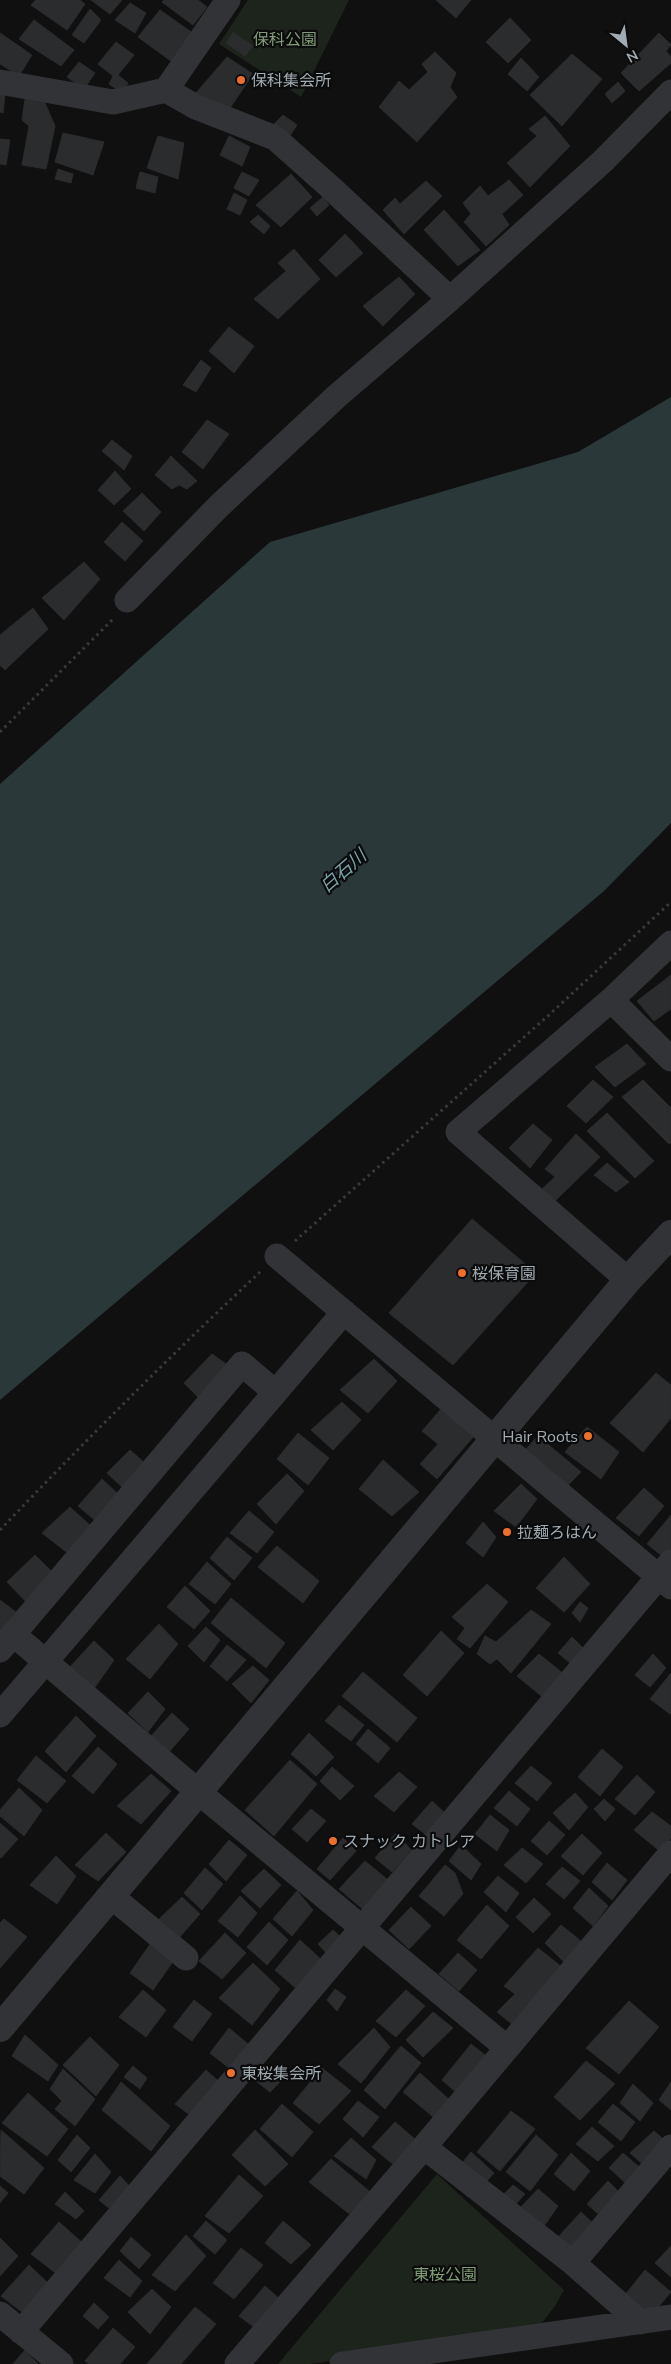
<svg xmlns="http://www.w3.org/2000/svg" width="671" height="2364" font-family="'Nunito Sans','Noto Sans JP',sans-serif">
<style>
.green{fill:#1d241c}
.water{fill:#2a3839}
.building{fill:#2b2c2d;stroke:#2a2b2d}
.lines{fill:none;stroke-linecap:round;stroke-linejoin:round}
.path{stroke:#373b3d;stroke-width:3;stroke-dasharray:2.5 4;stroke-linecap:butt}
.minor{stroke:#313336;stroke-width:25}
.tertiary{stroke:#313336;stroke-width:28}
.poi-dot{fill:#ed6f2c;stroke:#0b0b0c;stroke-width:2}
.labels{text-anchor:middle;stroke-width:4.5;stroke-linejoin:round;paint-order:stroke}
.park-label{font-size:16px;fill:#829d78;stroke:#0b0b0c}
.poi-label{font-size:16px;fill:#a1acb2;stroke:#0b0b0c;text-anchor:start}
.water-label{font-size:18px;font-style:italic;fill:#78a5ad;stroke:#0b0b0c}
</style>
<rect width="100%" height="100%" fill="#101011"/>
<path class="green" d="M248 0H349L301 97 219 44Z
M437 2174 564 2290 555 2306 535 2332 310 2364H278Z"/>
<path class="water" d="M671 397V823L604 891 0 1400V784L270 542 578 452Z"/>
<path class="building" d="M36 0H80L85 4 67 30 31 5Z
M91 0H122L110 14Z
M164 0H198L207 7 193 25 162 2Z
M436 0H471L456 18Z
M130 3 146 13 135 33 115 20Z
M90 9 101 20 84 43 72 35Z
M160 10 197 36 175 64 138 37Z
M510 18 531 40 508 63 486 42Z
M34 20 74 50 61 66 19 39Z
M233 32 253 46 245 56 226 43Z
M0 33 32 55 19 76 0 64Z
M659 33 671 45 666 51 671 57V63L639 91 621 73Z
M116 42 134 55 118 75 128 83 122 93 109 84 113 76 98 64Z
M435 52 456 73 450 87 457 97 417 142 379 107 399 81 409 90 428 72 422 64Z
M572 54 602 79 562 126 530 95Z
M227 57 253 74 226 114 196 93Z
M521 58 539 77 527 91 508 74Z
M79 62 95 73 84 89 67 77Z
M618 82 625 91 612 103 605 94Z
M0 94H5L3 113 0 112Z
M25 99 45 103 55 126 46 169 22 165 29 126 22 120Z
M283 115 297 125 286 142 270 128Z
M545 116 570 146 530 187 507 163 537 136 529 129Z
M63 133 104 142 93 175 55 162Z
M158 136 184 143 178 179 147 168Z
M229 136 250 147 242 166 220 155Z
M0 139 10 140 6 165 0 164Z
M58 169 73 174 71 183 55 179Z
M140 172 158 177 155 193 136 188Z
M242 172 259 180 249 196 234 188Z
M291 174 312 197 281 227 256 205Z
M509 180 523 195 502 214 509 225 486 246 464 222 471 214 463 203 480 186 488 196Z
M426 181 442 196 404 234 383 210 395 198 400 204Z
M234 193 247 200 240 215 227 209Z
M323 197 329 205 317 216 310 208Z
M444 210 480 250 458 266 424 230Z
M258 215 270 226 264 234 250 222Z
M345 234 363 253 336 277 319 260Z
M294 249 320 279 278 319 254 299 286 271 278 263Z
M399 277 415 294 383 326 363 306Z
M229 327 254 346 234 373 209 351Z
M201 360 211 368 196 392 183 385Z
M207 420 229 434 203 469 182 452Z
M112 440 132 456 124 470 102 451Z
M171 456 197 481 187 489 179 485 172 489 155 475Z
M115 471 131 489 114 505 98 490Z
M142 493 161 512 144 531 123 511Z
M122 522 143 541 125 561 104 542Z
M84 562 100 579 64 620 42 598Z
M33 608 48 629 5 670 0 665V635Z
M671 975V1009L654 1021 637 1001Z
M627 1044 646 1064 615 1087 595 1067Z
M593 1080 613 1097 586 1123 567 1106Z
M643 1080 671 1108V1142L669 1144 622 1097Z
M607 1113 654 1161 635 1178 587 1131Z
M533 1124 552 1140 530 1168 509 1148Z
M576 1134 600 1157 554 1202 542 1189 555 1177 545 1169Z
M607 1163 629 1182 616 1192 594 1175Z
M472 1219 536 1273 453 1365 389 1313Z
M212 1354 229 1366 202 1401 184 1383Z
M374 1359 397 1381 368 1413 340 1390Z
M656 1373 671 1385V1418L643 1452 610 1423Z
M342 1402 361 1420 333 1450 311 1430Z
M441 1409 473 1437 437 1479 420 1464 438 1444 422 1431Z
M587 1427 619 1452 601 1479 565 1452Z
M298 1433 329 1458 308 1485 277 1459Z
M538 1436 581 1472 567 1486 525 1450Z
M130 1450 147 1465 124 1489 107 1473Z
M383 1460 419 1492 392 1516 359 1489Z
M287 1474 304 1491 276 1524 257 1504Z
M102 1479 119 1495 97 1522 78 1506Z
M521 1484 537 1499 516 1527 494 1511Z
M644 1488 664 1506 639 1536 616 1518Z
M70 1507 92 1527 69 1554 42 1533Z
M249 1511 274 1532 257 1553 230 1533Z
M671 1515V1553L666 1559 647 1544Z
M483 1522 496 1537 483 1557 466 1543Z
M227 1537 252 1558 234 1580 210 1558Z
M277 1546 319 1581 303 1603 258 1567Z
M35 1555 51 1571 28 1604 7 1582Z
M564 1557 590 1584 564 1612 536 1588Z
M207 1562 231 1584 215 1604 189 1584Z
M487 1584 508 1602 470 1648 457 1639 465 1628 452 1617Z
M185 1586 210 1611 194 1629 167 1607Z
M231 1598 285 1643 266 1668 211 1623Z
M0 1600 16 1612 0 1634Z
M580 1602 588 1608 580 1622 572 1613Z
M531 1610 551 1624 511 1673 497 1659 490 1664 477 1654 485 1636 496 1642Z
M159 1624 178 1644 150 1679 126 1659Z
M206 1627 220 1640 204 1662 188 1646Z
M441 1631 464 1653 427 1696 403 1675Z
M572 1637 588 1653 576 1668 558 1653Z
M94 1641 114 1660 93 1690 69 1668Z
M227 1645 246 1660 227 1681 210 1666Z
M539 1654 565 1675 545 1699 517 1676Z
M653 1654 666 1668 650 1687 635 1675Z
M253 1666 269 1680 251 1703 232 1684Z
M363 1672 417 1718 397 1742 342 1696Z
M671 1673V1713L670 1714 650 1699Z
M148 1692 165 1709 148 1732 128 1713Z
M339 1705 364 1725 351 1741 325 1721Z
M172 1713 189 1729 169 1752 151 1736Z
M76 1716 96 1736 66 1772 45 1751Z
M368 1729 390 1748 378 1763 356 1744Z
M309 1733 334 1757 316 1776 291 1754Z
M98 1747 117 1764 93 1794 72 1776Z
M602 1749 623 1767 600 1796 578 1777Z
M36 1756 66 1781 47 1803 17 1780Z
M290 1760 317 1784 274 1836 245 1810Z
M531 1766 552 1783 537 1801 515 1783Z
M332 1767 354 1786 340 1800 320 1781Z
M399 1772 417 1787 394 1812 374 1796Z
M151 1774 171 1791 141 1824 117 1806Z
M637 1775 655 1792 635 1815 615 1799Z
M19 1788 42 1810 24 1836 0 1816V1810Z
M509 1791 530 1809 517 1826 494 1808Z
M575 1793 588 1807 569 1830 553 1813Z
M604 1799 615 1809 605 1821 594 1809Z
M432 1801 448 1816 429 1837 412 1824Z
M311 1809 326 1821 307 1842 292 1829Z
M652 1812 671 1826V1838L661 1852 634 1830Z
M490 1815 509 1830 497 1851 475 1834Z
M549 1821 565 1835 547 1855 531 1841Z
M0 1823 18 1839 1 1858 0 1857Z
M106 1833 126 1852 98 1881 75 1865Z
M396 1833 411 1850 392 1872 375 1858Z
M582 1834 602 1853 583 1875 561 1856Z
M343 1838 356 1851 330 1880 317 1869Z
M229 1840 247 1855 226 1881 209 1864Z
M461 1845 481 1864 471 1880 449 1861Z
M522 1848 543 1864 526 1883 504 1865Z
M56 1856 76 1876 57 1904 30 1885Z
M365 1861 388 1880 364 1910 339 1889Z
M607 1863 627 1880 612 1900 592 1882Z
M445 1865 455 1873 463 1894 444 1916 419 1896Z
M562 1867 580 1881 564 1899 546 1884Z
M205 1868 223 1884 202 1910 184 1893Z
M264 1869 281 1885 260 1908 241 1891Z
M498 1876 519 1893 506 1912 484 1892Z
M589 1888 608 1906 593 1926 573 1908Z
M297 1891 313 1910 292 1936 273 1919Z
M240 1896 257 1913 238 1937 218 1921Z
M182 1897 200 1914 177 1940 155 1923Z
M534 1898 551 1914 533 1933 516 1917Z
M487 1905 509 1926 481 1959 457 1940Z
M411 1907 431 1926 409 1949 389 1930Z
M4 1919 27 1937 0 1968V1923Z
M269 1922 288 1940 267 1965 247 1947Z
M561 1925 581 1941 565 1963 545 1943Z
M333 1930 344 1940 330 1957 318 1944Z
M225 1933 246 1953 222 1979 199 1961Z
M300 1940 325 1963 300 1992 275 1970Z
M151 1943 172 1963 153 1990 130 1973Z
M538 1948 563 1968 513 2025 497 2012 515 1994 504 1986Z
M458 1953 477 1970 459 1991 439 1974Z
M253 1963 280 1989 252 2025 219 1998Z
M335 1989 346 1997 337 2011 327 2000Z
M143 1990 166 2010 146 2037 119 2017Z
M406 1990 425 2006 396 2037 376 2021Z
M194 2000 212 2014 192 2041 173 2027Z
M629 2001 659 2027 619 2074 586 2048Z
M433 2012 453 2028 423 2057 406 2040Z
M229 2028 254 2049 234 2072 210 2053Z
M374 2028 390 2047 361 2083 338 2064Z
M25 2035 58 2065 48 2081 12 2056Z
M90 2037 119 2065 96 2096 63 2065Z
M471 2044 489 2058 459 2095 442 2080Z
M401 2046 421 2063 385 2109 364 2090Z
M586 2061 615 2084 580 2120 554 2097Z
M133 2066 147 2078 140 2089 124 2077Z
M322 2068 351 2091 319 2124 293 2103Z
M63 2069 95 2099 75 2126 55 2109 62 2101 50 2089Z
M206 2070 223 2085 193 2117 175 2104Z
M265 2071 280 2082 270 2092 256 2081Z
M420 2073 453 2103 437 2120 403 2092Z
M121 2082 170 2126 151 2151 102 2110Z
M671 2082V2110L659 2100Z
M633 2084 653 2103 640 2121 620 2103Z
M28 2093 68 2129 47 2156 2 2123Z
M358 2101 379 2117 363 2137 343 2119Z
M282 2104 313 2132 292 2157 260 2129Z
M613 2104 635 2122 621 2141 598 2122Z
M511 2111 535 2129 500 2171 477 2152Z
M395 2122 416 2140 394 2165 372 2147Z
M592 2127 614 2146 598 2161 576 2144Z
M1 2130 44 2168 24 2194 0 2176Z
M255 2130 288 2164 265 2186 232 2155Z
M654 2131 669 2144 647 2168 630 2153Z
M77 2135 90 2148 71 2172 58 2160Z
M536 2135 558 2155 530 2191 506 2172Z
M351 2138 376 2160 366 2179 334 2156Z
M471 2152 494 2173 486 2182 463 2162Z
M571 2153 590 2171 574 2191 554 2174Z
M623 2153 645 2172 630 2187 609 2168Z
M95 2154 111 2172 95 2193 74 2180Z
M331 2159 369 2191 352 2216 309 2182Z
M239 2175 263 2196 229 2233 205 2216Z
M120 2176 133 2190 115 2213 99 2200Z
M608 2181 623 2196 603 2218 587 2204Z
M513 2185 525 2194 515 2205 503 2195Z
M0 2186 8 2193 0 2203Z
M538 2189 558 2206 544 2226 521 2207Z
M65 2192 84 2211 76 2219 55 2204Z
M581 2212 596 2226 575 2253 559 2236Z
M206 2221 227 2240 215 2254 193 2236Z
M283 2221 311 2245 291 2264 265 2243Z
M59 2222 85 2245 58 2275 31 2254Z
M186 2235 206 2256 175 2291 152 2275Z
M131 2237 151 2255 139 2269 120 2251Z
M0 2238 18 2256 0 2276Z
M671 2246V2277L655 2263Z
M241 2248 263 2265 234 2299 213 2283Z
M119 2260 142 2281 130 2297 104 2278Z
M29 2265 50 2285 26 2315 1 2296Z
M645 2270 671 2292 651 2316 624 2296Z
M265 2286 282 2301 258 2330 239 2316Z
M152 2289 171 2307 150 2334 128 2312Z
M94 2303 109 2317 98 2329 83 2316Z
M195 2307 216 2324 181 2364H147Z
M113 2328 135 2347 120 2364H89L85 2361Z
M25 2350 38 2364H13Z"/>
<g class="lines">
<path class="path" d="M0 732 113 619
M295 1241 550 1014 671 902
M0 1530C84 1442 171 1355 260 1272"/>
<path class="minor" d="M0 82 113 102 166 90 228 0
M166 90 196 107 275 138 330 187 450 299
M127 600 219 506 337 396 450 299 603 161 671 92
M671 943 611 1000 671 1059
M611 1000 458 1132 628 1280
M277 1256 671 1587
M13 1634 214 1805 507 2048
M0 1650 242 1364 275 1392
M0 1715 344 1312
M111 1896 186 1958
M424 2147 573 2263 640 2322
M573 2263 671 2147
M0 2314 61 2364
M21 2332 671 1562
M237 2364 424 2147 671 1853
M342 2364 671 2317"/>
<path class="tertiary" d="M0 2028 628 1280 671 1234"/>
</g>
<g class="poi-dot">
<circle cx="241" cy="80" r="5"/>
<circle cx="462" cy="1273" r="5"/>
<circle cx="588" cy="1436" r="5"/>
<circle cx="507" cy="1532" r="5"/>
<circle cx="333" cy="1841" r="5"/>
<circle cx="231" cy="2073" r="5"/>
</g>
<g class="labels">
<g class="park-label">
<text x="285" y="45">保科公園</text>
<text x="445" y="2280">東桜公園</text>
</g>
<g class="poi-label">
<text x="251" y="86">保科集会所</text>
<text x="472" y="1279">桜保育園</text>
<text x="578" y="1442" text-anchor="end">Hair Roots</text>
<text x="517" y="1538">拉麺ろはん</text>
<text x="343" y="1847">スナック カトレア</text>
<text x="241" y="2079">東桜集会所</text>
</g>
<g class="water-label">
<text transform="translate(343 871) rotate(-41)" y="6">白石川</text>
</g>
</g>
<g transform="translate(626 45) rotate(151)" stroke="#0b0b0c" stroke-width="4" paint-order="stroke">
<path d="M0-4L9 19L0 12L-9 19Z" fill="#a1acb2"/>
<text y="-8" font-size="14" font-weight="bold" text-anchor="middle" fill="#a1acb2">N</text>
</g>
</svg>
